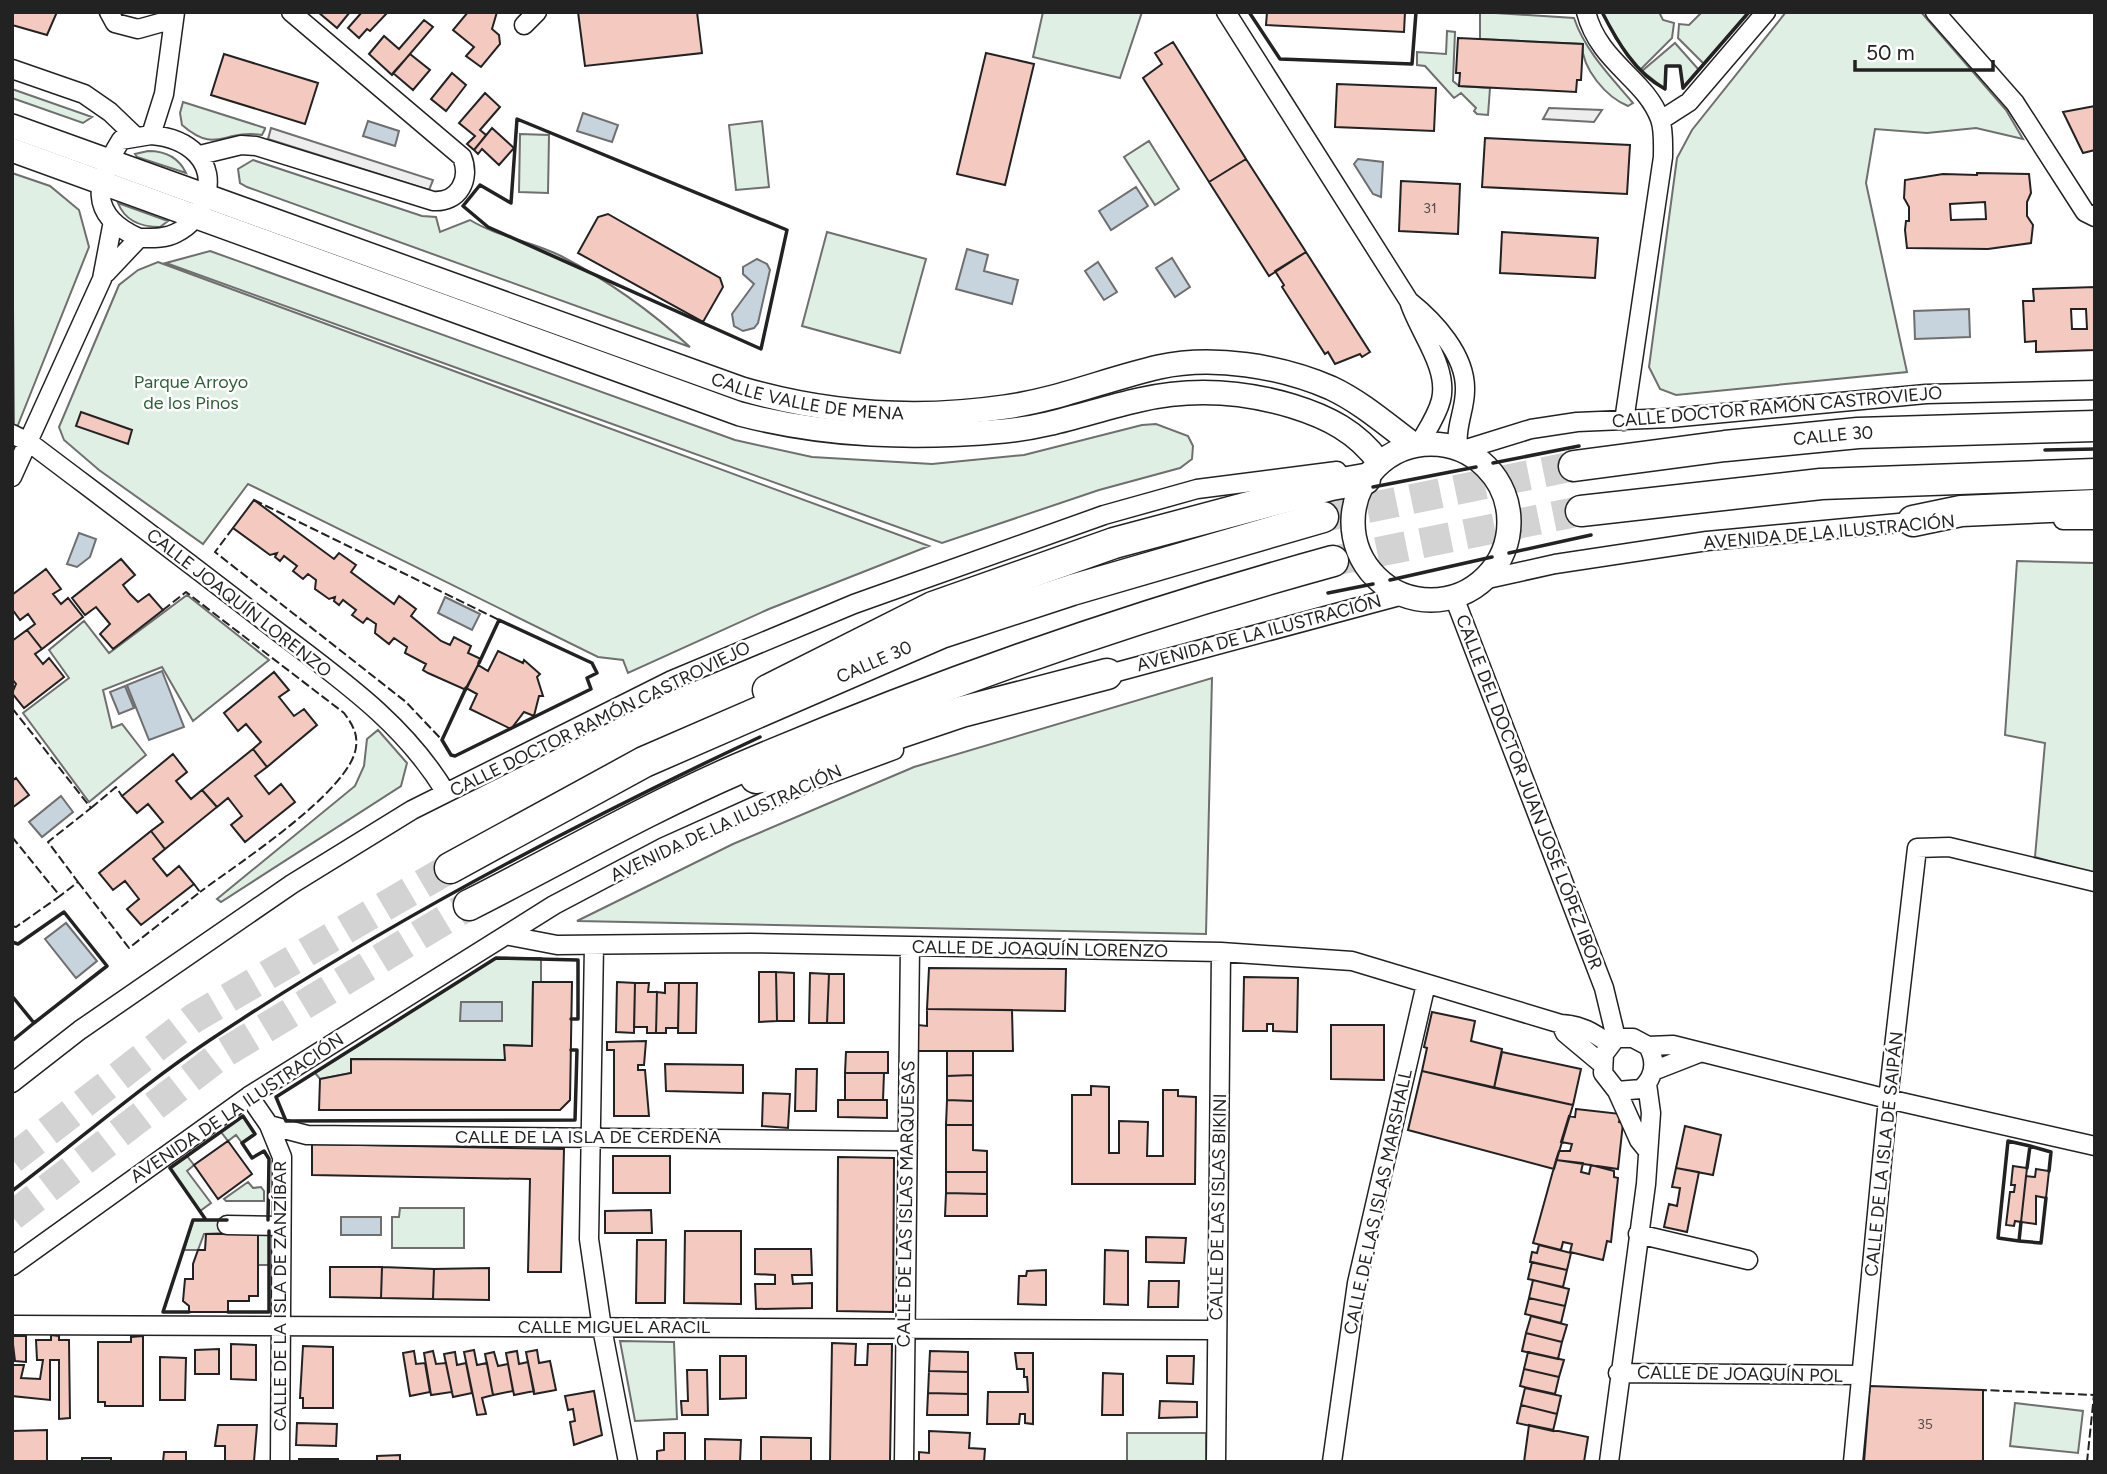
<svg xmlns="http://www.w3.org/2000/svg" width="2107" height="1474" font-family="Figtree,sans-serif">
<style>
.green{fill:#e0efe3;stroke:#6f6f6f;stroke-width:2}
.parking{fill:#ededed;stroke:#6f6f6f;stroke-width:2}
.water{fill:#c7d3dd;stroke:#6f6f6f;stroke-width:2}
.building{fill:#f3c9c0;stroke:#222;stroke-width:2;fill-rule:evenodd}
.lines{fill:none;stroke-linecap:round;stroke-linejoin:round}
.motorway-tunnel{stroke:#d3d3d3;stroke-width:30;stroke-dasharray:30 15;stroke-linecap:butt}
.minor-casing{stroke:#222;stroke-width:21}
.secondary-casing{stroke:#222;stroke-width:26}
.motorway-casing{stroke:#222;stroke-width:33}
.minor{stroke:#fff;stroke-width:18}
.secondary{stroke:#fff;stroke-width:23}
.motorway{stroke:#fff;stroke-width:30}
.fence{stroke:#222;stroke-width:2;stroke-dasharray:9 3.5;stroke-linecap:butt}
.wall{stroke:#222;stroke-width:3.5}
.labels{text-anchor:middle;stroke-width:5;stroke-linejoin:round;paint-order:stroke}
.number-label{font-size:14px;fill:#564c4a}
.park-label{font-size:18px;fill:#2f5e38;stroke:#fff}
.street-label{font-size:18px;fill:#222;stroke:#fff}
</style>
<rect width="100%" height="100%" fill="#fff"/>
<path class="green" d="M1043 12H1142L1120 78 1033 57Z
M1480 12 1574 18C1585 51 1611 77 1633 103L1628 106C1606 97 1582 69 1582 44L1480 39Z
M1602 12H1659L1663 20 1674 23 1672 38 1640 70 1616 39Z
M1702 12H1749L1704 64 1678 38 1679 24 1689 25Z
M1786 12H1921L2006 110 2023 139 1976 128 1927 133 1875 129 1866 183 1907 372 1676 395 1660 389 1649 367 1677 158 1692 130Z
M1447 31 1455 32 1453 81 1459 86 1490 88 1488 115 1477 114 1474 111 1476 108 1461 93 1454 98 1425 66 1417 65V52L1446 54Z
M1675 43 1699 70 1683 88 1680 66H1666L1665 89 1642 71Z
M12 89 92 117 83 123 12 98Z
M183 102 265 128V129L262 135C222 129 217 155 182 125L180 113Z
M762 121 769 187 736 190 729 125Z
M520 134 549 135 548 193 519 192Z
M1149 141 1179 189 1155 205 1124 157Z
M148 151C165 151 179 158 186 173L137 157 135 154Z
M253 160 422 216 436 217 440 232 470 220C498 237 531 241 561 256 607 280 652 312 690 347L247 187 240 183 238 169Z
M12 173 50 186 79 210 89 247 14 435Z
M118 203 168 221 160 227C142 227 125 221 118 203Z
M827 232 926 259 900 353 802 326Z
M210 251 735 440 812 457 932 464 1024 455 1142 425 1156 424 1188 436 1193 446 1192 459 1180 468 1099 490 942 543 166 263Z
M158 262 929 546 769 609 628 673 623 660 598 657 248 484 203 544 99 470 64 440 59 427 119 285 138 270Z
M2017 561 2095 563V874L2035 857 2045 743 2005 735Z
M187 595 269 660 193 721 162 667 103 690 112 728 122 724 146 755 89 802 23 713 69 678 49 650 84 621 109 653Z
M1212 678 1206 934 577 921 733 844 914 767Z
M378 730 407 763 401 786 221 902 217 899 355 786 364 766 367 739Z
M496 958H541V982H533L532 1046 505 1045V1060L352 1059 351 1073 320 1079 315 1073Z
M243 1116 255 1134 242 1143 236 1135 228 1141 221 1132Z
M187 1156 194 1165 187 1171 211 1203 200 1211 170 1168Z
M248 1182 253 1188 261 1187 264 1191V1201H226L224 1199Z
M400 1208H464V1248H392V1217H399Z
M193 1220H227V1233L204 1234 198 1250H184Z
M258 1231H269V1265H258Z
M620 1341 674 1342 677 1419 635 1421Z
M2015 1403 2083 1411 2078 1453 2010 1446Z
M1127 1433H1206V1462H1127Z"/>
<path class="parking" d="M1549 108 1602 110 1594 122 1543 119Z
M271 128 433 180 429 190 268 139Z"/>
<path class="water" d="M583 113 618 125 612 142 577 131Z
M368 121 399 131 395 146 363 136Z
M1358 159 1383 162 1381 197 1373 194 1354 164Z
M1136 187 1148 206 1111 230 1099 211Z
M967 249 988 255 984 271 1018 280 1012 304 956 289Z
M1172 258 1190 287 1175 297 1156 268Z
M757 259 767 264 770 270 758 323 754 328 743 331 734 326 732 314 754 284 743 274V267Z
M1098 262 1117 292 1104 300 1085 271Z
M1969 309 1970 337 1915 339 1914 311Z
M79 533 96 539 90 557 77 567 67 564Z
M445 597 480 614 472 630 438 613Z
M162 671 184 727 149 740 127 685Z
M125 686 134 708 119 714 110 692Z
M61 796 73 812 42 837 29 822Z
M66 923 97 961 76 978 45 939Z
M461 1002H502V1021H460Z
M341 1217H381V1235H341Z"/>
<path class="building" d="M12 12H57L47 35 12 25Z
M318 12H350L337 28Z
M362 12H388L370 31 367 29 359 38 348 28Z
M468 12H497L492 29 499 35 500 44 481 67 466 56 474 47 453 30Z
M578 12H697L702 53 585 66Z
M1267 12H1405L1404 32 1266 25Z
M424 20 433 27 392 75 369 54 384 36 399 49Z
M1458 38 1583 44 1581 80H1577L1576 92 1459 86 1460 73H1456Z
M1173 42 1246 159 1209 182 1143 78 1162 64 1155 53Z
M986 53 1034 64 1005 185 957 174Z
M224 54 318 83 305 124 211 95Z
M410 54 430 70 413 90 393 73Z
M452 73 466 85 446 111 431 99Z
M1337 84 1436 88 1434 131 1335 127Z
M485 93 500 107 480 130 486 135 474 150 467 144 475 136 459 123Z
M2095 106V150L2083 153 2063 112Z
M492 128 514 148 499 165 482 149 478 154 474 150Z
M1485 138 1630 145 1627 194 1482 187Z
M1246 159 1306 252 1269 276 1209 182Z
M1977 173 2029 174 2031 193 2027 202V216L2033 225 2031 243 1988 249 1907 248 1905 230 1906 221H1909V207L1904 198 1905 180 1943 174 1977 175ZM1985 202 1986 219 1951 220 1950 204Z
M1401 181 1460 184 1458 234 1399 231Z
M608 214 720 278 723 287 703 322 578 253 598 217Z
M1502 232 1598 238 1595 278 1500 273Z
M1306 252 1370 352 1362 357 1360 354 1335 364 1328 352 1325 354 1282 287 1284 285 1275 271Z
M2095 287V350L2036 352V341L2025 342 2023 301H2034L2033 289ZM2071 309H2086L2087 329H2072Z
M81 412 132 430 128 444 76 426Z
M254 500 334 559 339 553 356 565 351 572 394 604 399 596 416 609 411 616 441 641 450 645 454 637 471 646 468 653 481 659 466 690 428 673 423 670 426 664 405 653 407 647 394 638 389 644 375 633 376 624 367 618 363 623 352 615 356 610 343 600 339 605 334 601 335 597 329 599 315 589 316 580 308 574 303 579 293 571 297 566 284 556 280 561 275 557 277 553 270 555 233 528Z
M121 559 135 575 123 585 130 594 138 602 149 594 163 610 113 649 100 634 110 624 96 607 85 615 72 598Z
M46 569 61 589 53 594 61 604 68 598 83 617 42 649 27 630 35 624 28 614 20 620 12 609V595Z
M27 630 42 649 35 654 43 664 49 658 64 677 24 708 12 693 16 684 12 679V641Z
M498 651 523 663 524 660 540 674 537 677 543 696H539L534 716 524 712 511 729 470 709 477 694 466 688 478 665 488 671Z
M274 672 289 690 279 697 294 716 304 709 317 725 267 767 253 749 261 742 246 724 238 731 224 713Z
M253 749 267 767 255 776 269 794 281 784 295 802 245 842 231 825 242 816 228 798 217 807 202 790Z
M173 754 187 772 176 781 191 799 202 790 217 807 165 849 151 831 163 822 148 804 137 813 122 796Z
M16 778 29 795 12 808V781Z
M151 831 165 849 153 859 167 876 179 866 194 884 141 925 127 909 139 899 125 881 113 890 99 873Z
M929 968 1066 969 1065 1011 927 1009Z
M759 972H776L777 1021 759 1022Z
M776 972 794 973V1021H777Z
M810 973 829 974 827 1023H809Z
M829 974H844V1023H827Z
M1244 977 1298 978 1297 1032 1273 1031V1024H1267V1031H1243Z
M533 982H572L570 1100 560 1110H319L320 1079 351 1073V1059L505 1060 504 1045 532 1046Z
M617 982 635 983 634 1033 616 1032Z
M635 983H649L648 992H657L656 1033H647V1027H634Z
M665 983H679L678 1028H666V1033H656L657 992 665 993Z
M679 983H697L696 1033H678Z
M927 1009 1012 1010 1013 1051H918V1025L927 1026Z
M1432 1012 1475 1021 1471 1041 1502 1049 1494 1088 1422 1071 1427 1048 1424 1047Z
M1331 1025H1384V1080L1331 1079Z
M646 1041 644 1065H638V1070H645L649 1116H614V1050H607V1042Z
M947 1051H973V1075L947 1076Z
M846 1052H888V1073H845Z
M1502 1052 1581 1069 1573 1105 1494 1088Z
M665 1064 743 1065V1093L666 1091Z
M796 1069H817L816 1111H795Z
M1422 1071 1573 1105 1554 1169 1408 1130Z
M845 1073H884L883 1100H845Z
M973 1075V1101L947 1100V1076Z
M1091 1086 1109 1087V1153H1119V1121L1148 1122 1147 1156H1163V1090H1178V1096L1196 1097 1195 1184H1072V1095H1091Z
M763 1093 790 1094 788 1128 762 1126Z
M838 1100H887V1118L838 1117Z
M947 1100 973 1101V1125H946Z
M1576 1109 1621 1114 1619 1122 1623 1123 1618 1169 1556 1160 1559 1151H1570L1572 1144 1561 1142 1569 1116 1575 1117Z
M946 1125H973V1150L987 1151V1172H946Z
M1685 1126 1721 1135 1713 1175 1676 1168Z
M228 1141 252 1174 218 1199 194 1165Z
M312 1144 564 1149 561 1272H528L530 1179 312 1175Z
M613 1156H670V1193H613Z
M838 1157 894 1158 893 1312 837 1311Z
M1556 1160 1583 1163 1581 1172 1589 1174 1591 1165 1614 1171V1177L1618 1178 1611 1242 1607 1241 1603 1260 1570 1252 1572 1244 1563 1242 1561 1250 1533 1243Z
M2013 1166 2027 1168 2021 1222 2015 1221 2014 1226 2006 1225 2010 1192H2014L2015 1185H2011Z
M1676 1168 1699 1172 1687 1232 1664 1227 1669 1204 1677 1206 1680 1188 1672 1187Z
M2036 1169 2049 1171 2046 1198 2036 1196V1224L2021 1222 2026 1176 2035 1177Z
M946 1172H987V1194L946 1193Z
M946 1193 987 1194V1216H945Z
M651 1210 652 1233H605V1211Z
M685 1231H741V1304L684 1303Z
M206 1234H258V1296H249V1301H228V1312H189V1306L183 1301 185 1279H193V1264L198 1250H205Z
M1146 1237 1186 1238 1184 1263 1146 1262Z
M637 1240H666L665 1303H636Z
M1539 1245 1571 1253 1567 1270 1530 1262 1532 1252 1537 1253Z
M755 1249H811L812 1275H792L793 1284 812 1283V1308L756 1309 755 1284H775V1275L755 1274Z
M1105 1250 1128 1251V1305L1104 1304Z
M1532 1262 1567 1270 1563 1287 1528 1279Z
M330 1267H382L381 1298 330 1297Z
M382 1267 434 1269 433 1299 381 1298Z
M489 1268V1300L433 1299 434 1269Z
M1046 1270V1305L1018 1304 1019 1276H1026L1027 1271Z
M1533 1280 1569 1289 1565 1306 1529 1298Z
M1149 1281H1179L1178 1307H1148Z
M1529 1298 1565 1306 1561 1323 1525 1314Z
M1531 1316 1567 1325 1562 1342 1526 1333Z
M1526 1333 1562 1342 1558 1359 1522 1351Z
M51 1335 59 1336V1340H69L70 1418 59 1419V1360H50V1400L12 1396V1365H24L21 1378 40 1379 43 1360H37L36 1340H51Z
M12 1336H26V1362L15 1361Z
M143 1336V1406H105V1402H98V1342H131V1337Z
M832 1343 856 1344 855 1365H867L868 1344H892L890 1462H830Z
M231 1344 256 1345V1380L231 1379Z
M303 1346 333 1347V1408H303V1398H300Z
M219 1349V1374H195V1350Z
M474 1350 477 1365 487 1363 493 1395 482 1398 486 1414 477 1415 464 1352Z
M537 1350 539 1363 550 1361 556 1390 534 1394 526 1352Z
M414 1351 416 1364 425 1363 430 1392 410 1396 403 1353Z
M433 1351 436 1364 446 1363 452 1392 431 1395 424 1353Z
M517 1351 519 1364 528 1362 534 1391 514 1395 506 1353Z
M930 1351 968 1352V1372L929 1371Z
M455 1352 457 1365 466 1363 472 1393 453 1397 444 1354Z
M494 1352 498 1366 508 1364 513 1391 493 1395 485 1354Z
M1528 1352 1564 1360 1559 1377 1524 1369Z
M1015 1353H1033V1424L1025 1423V1414H1020L1019 1424H987L988 1392H1028L1027 1377H1024V1369H1017Z
M720 1356H746V1398L720 1399Z
M1167 1356H1194L1193 1384 1167 1383Z
M160 1357 186 1358 185 1400H160Z
M1524 1369 1559 1377 1555 1394 1520 1386Z
M687 1370H707L708 1415H682L681 1401H688Z
M929 1371 968 1372V1394L928 1393Z
M1103 1373 1123 1374V1415H1102Z
M1870 1386 1983 1390V1462H1864Z
M1525 1388 1561 1396 1557 1414 1521 1405Z
M594 1391 602 1435 574 1445 570 1422 575 1421 573 1409 568 1410 565 1396Z
M928 1393 968 1394V1415H927Z
M1160 1401 1197 1402V1417L1159 1418Z
M1521 1405 1557 1414 1553 1431 1517 1423Z
M297 1423 337 1424 336 1446 296 1445Z
M218 1425H257L254 1461 225 1462V1446H215Z
M1529 1425 1588 1437 1584 1462H1524Z
M47 1430V1461L59 1462H13L12 1431Z
M929 1431 970 1433 969 1448 985 1449 984 1462H919V1452L929 1453Z
M664 1433H685V1462H657V1451L664 1450Z
M761 1437 811 1438V1462H761Z
M705 1439 741 1440 740 1462H705Z
M164 1452H186V1462H163Z
M400 1455V1462H377V1456Z
M82 1458H111V1462H82Z
M299 1459H338V1462H299Z"/>
<g class="lines">
<path class="motorway-tunnel" d="M1323 517 1574 466
M1333 561 1581 511
M12 1159 194 1018 450 868
M12 1216 219 1056 469 905"/>
<defs>
<path id="minor" d="M109 12 115 23 138 29 174 19
M1226 12 1409 301C1418 331 1449 367 1441 400 1437 416 1427 430 1419 444
M1586 12C1599 63 1645 78 1660 119 1664 130 1663 146 1663 157L1624 421
M1935 12 2015 103 2085 212 2095 217
M524 25 537 12
M12 69 84 94 110 112 135 136
M1661 120 1689 102 1766 12
M151 135C187 138 219 161 204 201 198 215 191 226 176 233 165 239 151 238 139 238 86 215 96 180 121 140Z
M151 135 164 94 175 12
M200 155 241 145 256 146 433 201C459 203 471 179 462 157L291 12
M106 273 139 238
M1409 301C1434 321 1466 355 1465 390 1465 411 1455 426 1458 448
M12 434 30 443C108 502 187 561 264 621 331 673 402 719 446 793
M1463 450 1531 429 1577 422 1670 418 1926 394 2095 390
M12 477 102 279 113 221
M2063 520H2095
M1483 580 1555 564 1707 541 1920 521
M1454 597 1604 988 1616 1038
M1098 677 1403 595
M510 936 557 945 750 943 1221 952 1352 961 1561 1024C1581 1025 1593 1032 1609 1044
M594 945 589 1239 602 1328 628 1462
M1561 1024 1565 1033 1602 1064
M1653 1071 1699 1053
M12 1083 80 1030 292 884 412 810 672 680 854 604 1104 515 1197 489 1337 471
M1617 1091 1641 1089C1655 1077 1657 1062 1648 1046
M249 1096 269 1125 282 1157 280 1462
M269 1125 307 1135 908 1141
M1648 1151 1639 1140 1617 1091 1603 1073 1604 1054 1616 1038H1633L1648 1046 1673 1045 1888 1099 2095 1146
M227 1225 281 1226
M1638 1234 1748 1260
M12 1266 249 1096 554 905 664 847 813 780 894 750
M12 1325 1216 1330
M1618 1373 1861 1375
M904 1462 910 946
M1216 1462 1221 952
M1332 1462 1357 1283 1426 984
M1609 1462 1646 1184 1651 1113 1647 1084
M1853 1462 1888 1099 1917 848 1949 847 2095 882"/>
<g id="secondary">
<path id="s1" d="M12 126 742 389C828 414 916 420 1005 407 1057 400 1107 379 1159 367 1213 355 1280 366 1331 388 1361 402 1387 425 1414 445"/>
<path d="M12 150 740 414C828 437 915 439 1004 431 1051 427 1094 410 1139 400 1190 388 1242 391 1292 406 1328 417 1357 432 1379 462"/>
<circle cx="1431" cy="522" r="78"/>
</g>
<g id="motorway">
<path id="s2" d="M1574 466 1725 446 1858 433 2095 426"/>
<path d="M1581 511 1821 484 2095 474"/>
<path d="M1913 521 1961 511 2095 505"/>
<path d="M768 690 933 607 1114 543 1331 485 1365 479"/>
<path d="M756 778 778 774 961 712 1107 674"/>
<path id="s3" d="M450 868 644 762 941 633 1072 590 1323 517"/>
<path d="M469 905C558 860 646 809 738 769 932 686 1130 617 1333 561"/>
</g>
</defs>
<use href="#minor" class="minor-casing"/>
<use href="#secondary" class="secondary-casing"/>
<use href="#motorway" class="motorway-casing"/>
<use href="#minor" class="minor"/>
<use href="#secondary" class="secondary"/>
<use href="#motorway" class="motorway"/>
<path class="fence" d="M254 500 499 620
M233 528 215 552 406 702 442 740
M163 610 186 592 344 713C352 724 358 733 356 747 351 791 237 864 200 892
M12 708 91 808 48 842 78 882 60 896
M91 808 116 787 122 796
M12 837 60 896 16 927 12 926
M78 882 129 948 200 892 194 884
M1983 1395V1390L2094 1395 2087 1462"/>
<path class="wall" d="M1249 12 1280 59 1412 64 1416 12
M1602 12C1617 41 1635 73 1665 89L1666 66H1680L1683 88 1749 12
M517 119 787 230 761 349 488 227 463 206 480 185 511 203Z
M2045 450 2095 449
M1493 463 1579 446
M1373 487 1476 467
M1509 553 1591 535
M1390 580 1492 557
M1328 593 1373 584
M466 688 442 740 451 755 455 756 591 689 587 678 597 673 592 663 499 620 479 663
M12 942 18 944 64 912 107 966 34 1023 12 996
M12 1041 34 1023
M571 1050H577L575 1120 286 1121 276 1097 496 958 578 960V1019H571
M2030 1146 2051 1152 2049 1171
M12 1191C78 1141 141 1086 210 1040 384 924 570 826 760 737
M206 1220 170 1168 243 1116 255 1134 242 1143 252 1158 264 1151 269 1159 268 1220
M2021 1222 2019 1241 1998 1238 2008 1141 2030 1146 2027 1168
M2019 1241 2041 1243 2046 1198
M189 1312H163L193 1220H227
M228 1312H269V1231"/>
</g>
<g class="labels">
<g class="number-label">
<text x="1430" y="213">31</text>
<text x="1925" y="1429">35</text>
</g>
<g class="park-label">
<text x="191" y="388">Parque Arroyo<tspan x="191" dy="21">de los Pinos</tspan></text>
</g>
<g class="street-label">
<text dy="6" stroke="none"><textPath href="#s1" startOffset="842">CALLE VALLE DE MENA</textPath></text>
<text transform="translate(1777 407) rotate(-5)" y="6">CALLE DOCTOR RAMÓN CASTROVIEJO</text>
<text dy="6" stroke="none"><textPath href="#s2" startOffset="261">CALLE 30</textPath></text>
<text transform="translate(1829 532) rotate(-5)" y="6">AVENIDA DE LA ILUSTRACIÓN</text>
<text transform="translate(239 603) rotate(38)" y="6">CALLE JOAQUÍN LORENZO</text>
<text transform="translate(1259 633) rotate(-15)" y="6">AVENIDA DE LA ILUSTRACIÓN</text>
<text dy="6" stroke="none"><textPath href="#s3" startOffset="472">CALLE 30</textPath></text>
<text transform="translate(600 719) rotate(-26)" y="6">CALLE DOCTOR RAMÓN CASTROVIEJO</text>
<text transform="translate(1529 792) rotate(69)" y="6">CALLE DEL DOCTOR JUAN JOSÉ LÓPEZ IBOR</text>
<text transform="translate(726 823) rotate(-25)" y="6">AVENIDA DE LA ILUSTRACIÓN</text>
<text transform="translate(1040 949) rotate(1)" y="6">CALLE DE JOAQUÍN LORENZO</text>
<text transform="translate(237 1108) rotate(-34)" y="6">AVENIDA DE LA ILUSTRACIÓN</text>
<text x="588" y="1143">CALLE DE LA ISLA DE CERDEÑA</text>
<text transform="translate(1884 1154) rotate(-84)" y="6">CALLE DE LA ISLA DE SAIPÁN</text>
<text transform="translate(1378 1202) rotate(-78)" y="6">CALLE DE LAS ISLAS MARSHALL</text>
<text transform="translate(906 1204) rotate(-89)" y="6">CALLE DE LAS ISLAS MARQUESAS</text>
<text transform="translate(1218 1207) rotate(-89)" y="6">CALLE DE LAS ISLAS BIKINI</text>
<text transform="translate(280 1296) rotate(-90)" y="6">CALLE DE LA ISLA DE ZANZÍBAR</text>
<text x="614" y="1333">CALLE MIGUEL ARACIL</text>
<text transform="translate(1740 1374) rotate(1)" y="6">CALLE DE JOAQUÍN POL</text>
</g>
</g>
<rect width="2107" height="1474" fill="none" stroke="#222222" stroke-width="28"/>
<path d="M1855 60v10h138v-10" fill="none" stroke="#222222" stroke-width="3.5"/>
<text x="1866" y="60" font-size="21" fill="#222222" stroke="#ffffff" stroke-width="5" paint-order="stroke">50 m</text>
</svg>
